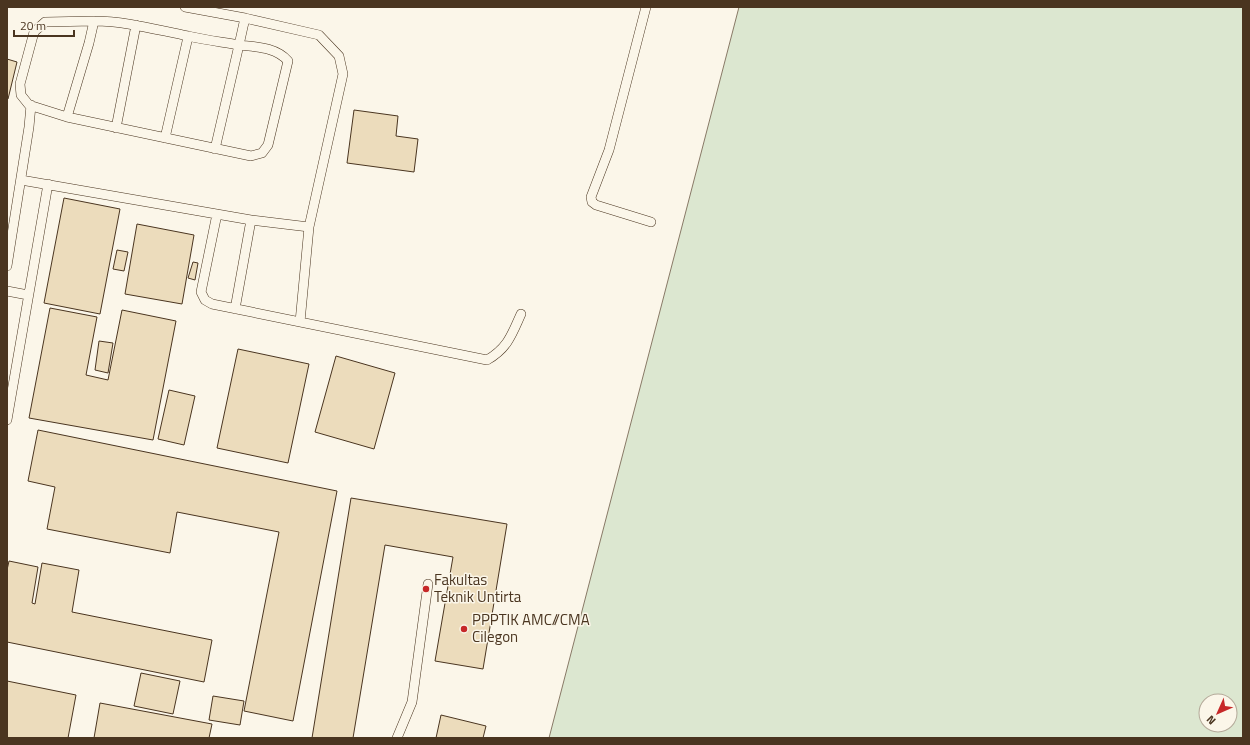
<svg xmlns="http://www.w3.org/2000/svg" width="1250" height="745" font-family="'Titillium Web',sans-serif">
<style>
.green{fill:#dce7d0;stroke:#887966;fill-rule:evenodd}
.building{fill:#ecdcbc;stroke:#4a3520}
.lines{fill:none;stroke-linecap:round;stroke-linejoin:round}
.lane-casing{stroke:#4a3520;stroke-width:10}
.lane{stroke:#fbf6e9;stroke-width:9}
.poi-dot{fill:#c62828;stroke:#fbf6e9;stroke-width:1.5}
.labels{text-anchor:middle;stroke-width:3;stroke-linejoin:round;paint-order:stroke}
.poi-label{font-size:15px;fill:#4a3520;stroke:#fbf6e9;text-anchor:start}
</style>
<rect width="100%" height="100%" fill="#fbf6e9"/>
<path class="green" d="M739 7H1243V738H549ZM1206 701H1230V725H1206Z"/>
<path class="building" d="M7 59 17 62 8 99 7 98Z
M354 110 398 116 396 136 418 139 414 172 347 163Z
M64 198 120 209 100 314 44 303Z
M137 224 194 235 182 304 125 294Z
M117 250 128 252 124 271 113 269Z
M193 262 198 263 195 280 188 278Z
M50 308 97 317 86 375 108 380 122 310 176 321 153 440 29 418Z
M99 341 113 343 108 373 95 370Z
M238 349 309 364 288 463 217 448Z
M336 356 395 373 374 449 315 432Z
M169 390 195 396 184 445 158 439Z
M38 430 337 491 293 721 244 711 279 532 177 512 170 553 47 529 55 487 28 481Z
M351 498 507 524 483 669 435 661 453 557 385 545 353 738H312Z
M9 561 38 567 32 603 35 604 42 563 79 570 72 612 212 640 204 682 7 642V570Z
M141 673 180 681 173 714 134 706Z
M7 681 76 695 68 738H7Z
M213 696 244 701 240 725 209 720Z
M100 703 212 724 209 738H94Z
M441 715 486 726 483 738H436Z"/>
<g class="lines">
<defs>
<path id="lane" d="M185 7 245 18 319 35 339 56 343 74 309 227 300 322
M646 7 609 150 591 197 592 202 596 205 651 222
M94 21 45 22 34 32 20 84 21 95 29 105 67 117 251 156 262 153 268 145 288 61C276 47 256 47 239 45L215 149
M67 117 89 43 94 21C126 21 157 30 188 36 205 40 222 42 239 45L245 18
M116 128 136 25
M165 138 188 37
M21 180 251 220 309 227
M217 214 201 292 205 300 212 304 487 360C508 348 512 334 521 314
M7 266 29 127 31 105
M7 291 28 295
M235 309 251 220
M7 420 48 184
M397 738 412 702 428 584"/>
</defs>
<use href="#lane" class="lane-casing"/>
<use href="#lane" class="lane"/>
</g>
<g class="poi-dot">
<circle cx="426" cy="589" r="4"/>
<circle cx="464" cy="629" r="4"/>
</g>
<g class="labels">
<g class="poi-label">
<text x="434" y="585">Fakultas<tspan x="434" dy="17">Teknik Untirta</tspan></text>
<text x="472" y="625">PPPTIK AMC//CMA<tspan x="472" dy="17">Cilegon</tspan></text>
</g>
</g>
<rect width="1250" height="745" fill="none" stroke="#4a3520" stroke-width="16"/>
<g transform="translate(1218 713) rotate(225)"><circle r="19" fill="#fbf6e9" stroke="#b4a999"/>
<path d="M0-3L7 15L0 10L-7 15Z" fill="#c62828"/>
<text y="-6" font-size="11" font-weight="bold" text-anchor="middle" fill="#4a3520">N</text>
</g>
<path d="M14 30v6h60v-6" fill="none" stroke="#4a3520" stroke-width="2"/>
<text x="20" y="30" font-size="12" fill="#4a3520" stroke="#fbf6e9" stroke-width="3" paint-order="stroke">20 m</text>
</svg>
